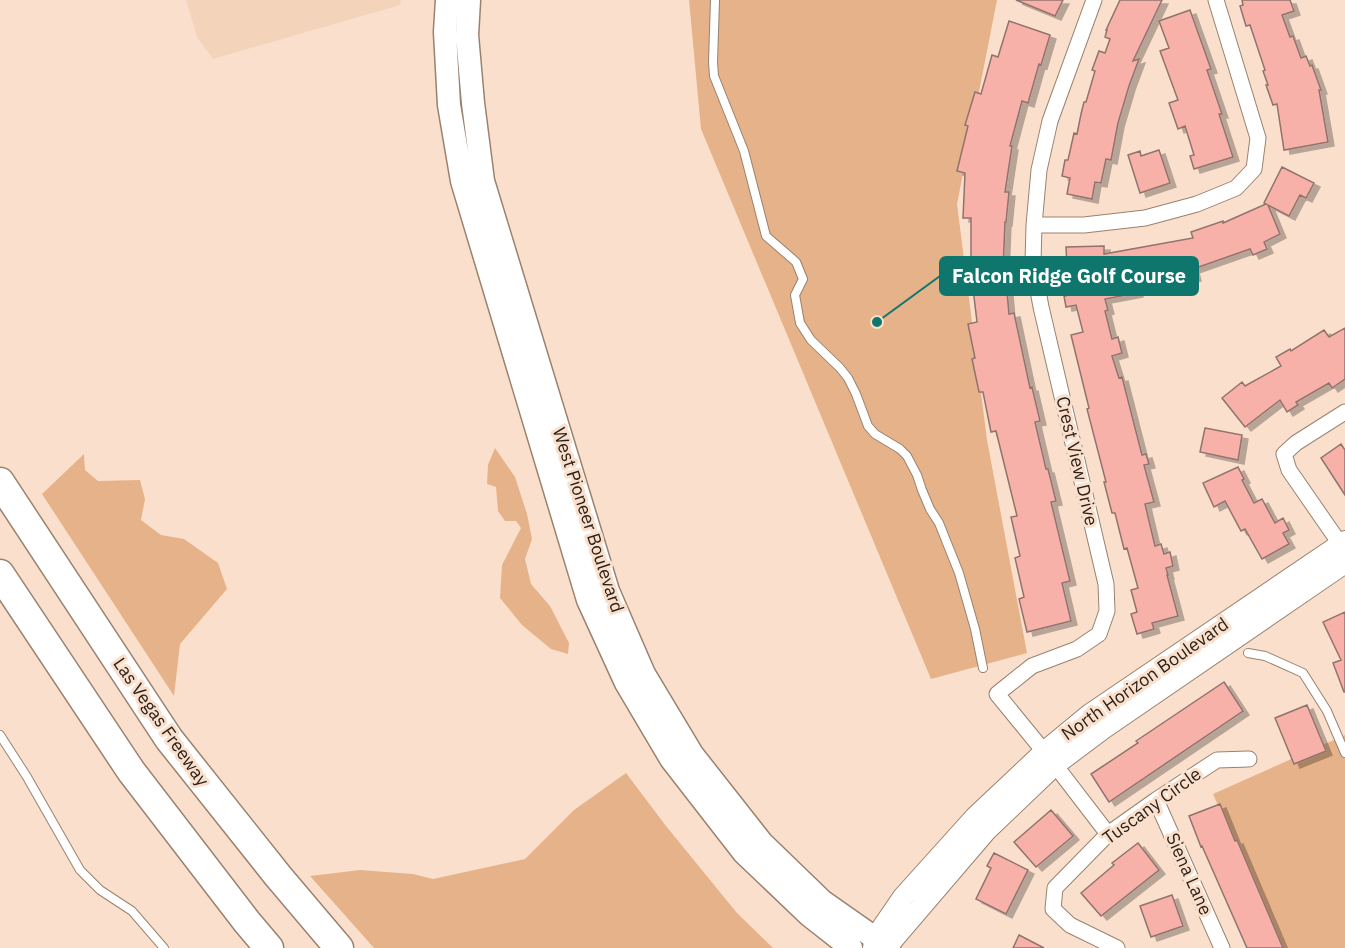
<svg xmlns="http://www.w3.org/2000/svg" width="1345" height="948" font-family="'IBM Plex Sans',sans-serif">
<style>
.built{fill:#f4d3bb}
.green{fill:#e6b289}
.building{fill:#f8b1a8;stroke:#91736e;stroke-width:1.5;filter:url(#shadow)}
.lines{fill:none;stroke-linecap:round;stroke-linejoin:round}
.service-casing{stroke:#99826f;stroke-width:10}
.minor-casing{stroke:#99826f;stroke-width:17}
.tertiary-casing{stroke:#99826f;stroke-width:22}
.secondary-casing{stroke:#99826f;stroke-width:25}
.motorway-casing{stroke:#99826f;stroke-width:31}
.service{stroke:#fff;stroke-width:8}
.minor{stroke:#fff;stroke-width:15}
.tertiary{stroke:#fff;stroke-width:20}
.secondary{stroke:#fff;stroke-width:22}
.motorway{stroke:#fff;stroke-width:28}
.labels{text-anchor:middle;stroke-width:6;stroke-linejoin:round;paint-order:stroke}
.street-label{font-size:18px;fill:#2a2119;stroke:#fae0cc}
.leader{fill:none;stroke:#0f766e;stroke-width:2}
.callout-dot{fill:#0f766e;stroke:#fae0cc;stroke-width:2}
.callout{fill:#0f766e;stroke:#0f766e;stroke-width:2}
.callout-label{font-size:20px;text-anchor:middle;font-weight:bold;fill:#fff}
</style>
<defs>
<filter id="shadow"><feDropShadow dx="6" dy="4" stdDeviation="0" flood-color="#0004"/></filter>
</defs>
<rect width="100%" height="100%" fill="#fae0cc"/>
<path class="built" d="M186 0H401L400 5 213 59 197 37Z"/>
<path class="green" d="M689 0H997L957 204 987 440 1027 653 931 679 701 129Z
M495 448 515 477 527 514 532 539 525 559 531 584 550 606 569 643 568 654 551 649 522 625 500 598 502 565 521 528 516 521H505L498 511 496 487 487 484 488 465Z
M84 454 85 470 98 481 140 480 145 499 141 520 161 535 184 539 218 563 227 589 180 644 174 696 42 494Z
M1345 735V948H1281L1213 794Z
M626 773 666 826 737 913 773 948H374L310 876 360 870 413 874 433 879 525 859 574 810Z"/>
<path class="building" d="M1016 0H1063L1055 16Z
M1120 0H1162L1133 61 1139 59 1129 86 1118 123 1111 160 1106 159 1101 183 1095 182 1092 199 1067 194 1070 178 1062 176 1065 160H1068L1074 133 1077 134 1081 114 1084 102H1086L1095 71 1092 70 1099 51 1105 53 1110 39 1105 37 1107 30H1106Z
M1242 0H1290L1294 11 1282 15 1290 37 1293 36 1301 58 1306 56 1310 66 1312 65 1321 90H1319L1328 142 1284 150 1277 104 1273 105 1266 85H1268L1263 71 1265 70 1250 25 1246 26 1240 6 1243 5Z
M1190 10 1211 69 1207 70 1222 114H1219L1233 157 1194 169 1190 156 1194 155 1185 126 1178 129 1169 103 1178 100 1160 51 1169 48 1159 21Z
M1009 21 1050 35 1041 65 1039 64 1028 103 1022 101 1010 146H1012L1005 192H1009L1006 222H1005L1003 270H1005L1009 314 1014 313 1030 388 1032 387 1040 421 1035 422 1046 469H1048L1056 501 1051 502 1070 581 1062 583 1071 621 1027 632 1019 599 1024 597 1015 558 1020 556 1011 517 1017 516 996 431 991 432 983 392H979L972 359 975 358 968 324 977 322 971 272V218H963L965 173 957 171 968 126 965 125 975 92 981 94 992 55 998 57Z
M1159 150 1170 183 1140 193 1128 155 1140 151 1141 156Z
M1282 167 1314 183 1306 198 1300 195 1289 216 1268 205 1280 234 1264 242 1267 249 1253 255 1250 249 1193 269 1195 277 1180 280 1179 277 1164 280 1163 277 1135 282 1137 293 1105 299 1108 310 1105 311 1112 339 1118 337 1122 353 1112 356 1119 378 1122 377 1142 455 1146 454 1149 464 1144 465 1154 502 1145 504 1155 546 1161 544 1164 554 1170 552 1173 566 1166 568 1168 575H1167L1178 616 1152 623 1154 629 1137 634 1131 614 1137 612 1131 590 1138 588 1127 548 1124 549 1115 513H1112L1104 482H1106L1087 409 1089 408 1071 335 1083 332 1076 305 1066 307 1064 296H1066L1064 266H1067L1066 247 1104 246V254L1193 238 1191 232 1223 221V223L1266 204 1264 203Z
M1345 328V379L1332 388 1329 383 1296 402 1298 405 1287 412 1280 400 1245 427 1222 398 1242 382 1245 386 1281 366 1276 357 1290 349 1291 351 1324 330 1329 337Z
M1205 428 1242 435 1238 460 1200 452Z
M1341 444 1345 450V495L1321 458Z
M1238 467 1244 479 1242 480 1254 503 1262 499 1275 523 1283 518 1289 530 1283 533 1289 544 1262 559 1245 529 1241 531 1225 501 1214 507 1203 483Z
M1345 612V692H1344L1333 663 1341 660 1323 622Z
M1224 682 1243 711 1109 802 1091 774 1138 743 1136 741Z
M1307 705 1326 751 1294 764 1275 718Z
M1220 804 1235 841 1237 840 1283 948H1247L1202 846 1201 847 1189 816Z
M1051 810 1073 836 1036 867 1014 842Z
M1138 843 1159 870 1101 916 1081 893 1114 865 1112 863Z
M994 853 1028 870 1006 914 976 899 991 868 987 866Z
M1172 895 1183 926 1151 937 1140 906Z
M1019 935 1044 948H1013Z"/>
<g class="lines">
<defs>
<path id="service" d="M715 0 713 62 714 76 744 151 766 236 796 262 803 279 795 295 800 323 811 340 840 368 848 378 856 394 868 426 875 434 900 449 907 456 917 475 922 490 930 509 939 523 959 573 975 629 983 668
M1248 653 1265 656 1303 673 1327 711 1345 753
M0 735 27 777 80 870 100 890 132 911 164 948"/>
<path id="minor" d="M1094 0 1050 121 1039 170 1034 225 1033 263 1041 307 1106 584 1107 611 1099 634 1077 649 1032 666 997 694 1055 765 1108 834
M1034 225H1084L1145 218 1197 204 1236 188 1254 169 1258 138 1216 0
M1345 412 1296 443 1284 454 1289 470 1345 551
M1156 800 1222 948
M1117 948 1070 925 1053 909 1055 888 1108 834 1156 800 1217 760 1249 759"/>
<path id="tertiary" d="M873 948 875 938 903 897 975 817 1044 752 1090 714 1345 541
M886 948 986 831 1055 765 1103 729 1345 563"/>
<path id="secondary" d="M447 0 445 32 449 105 462 181 588 600 626 683 671 759 744 853 809 915 851 948
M469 0 467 35 473 103 483 181 608 591 644 674 692 754 762 843 822 901 889 948"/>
<path id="motorway" d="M0 482 169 739 278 876 339 948
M0 574 131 771 247 922 269 948"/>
</defs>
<use href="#service" class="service-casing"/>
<use href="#minor" class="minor-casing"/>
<use href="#tertiary" class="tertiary-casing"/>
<use href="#secondary" class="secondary-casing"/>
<use href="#motorway" class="motorway-casing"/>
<use href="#service" class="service"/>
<use href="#minor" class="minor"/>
<use href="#tertiary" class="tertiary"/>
<use href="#secondary" class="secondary"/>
<use href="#motorway" class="motorway"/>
</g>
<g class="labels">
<g class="street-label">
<text transform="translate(1077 461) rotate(77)" y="6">Crest View Drive</text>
<text transform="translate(588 520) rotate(72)" y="6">West Pioneer Boulevard</text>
<text transform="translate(1145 679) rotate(-35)" y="6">North Horizon Boulevard</text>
<text transform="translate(161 722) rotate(55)" y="6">Las Vegas Freeway</text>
<text transform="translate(1152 806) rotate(-36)" y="6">Tuscany Circle</text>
<text transform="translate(1189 874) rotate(66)" y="6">Siena Lane</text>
</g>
</g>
<path class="leader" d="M877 322L940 276"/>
<circle class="callout-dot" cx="877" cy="322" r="6"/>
<rect class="callout" x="940" y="257" width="258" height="38" rx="6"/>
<g class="callout-label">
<text x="1069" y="283">Falcon Ridge Golf Course</text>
</g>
</svg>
